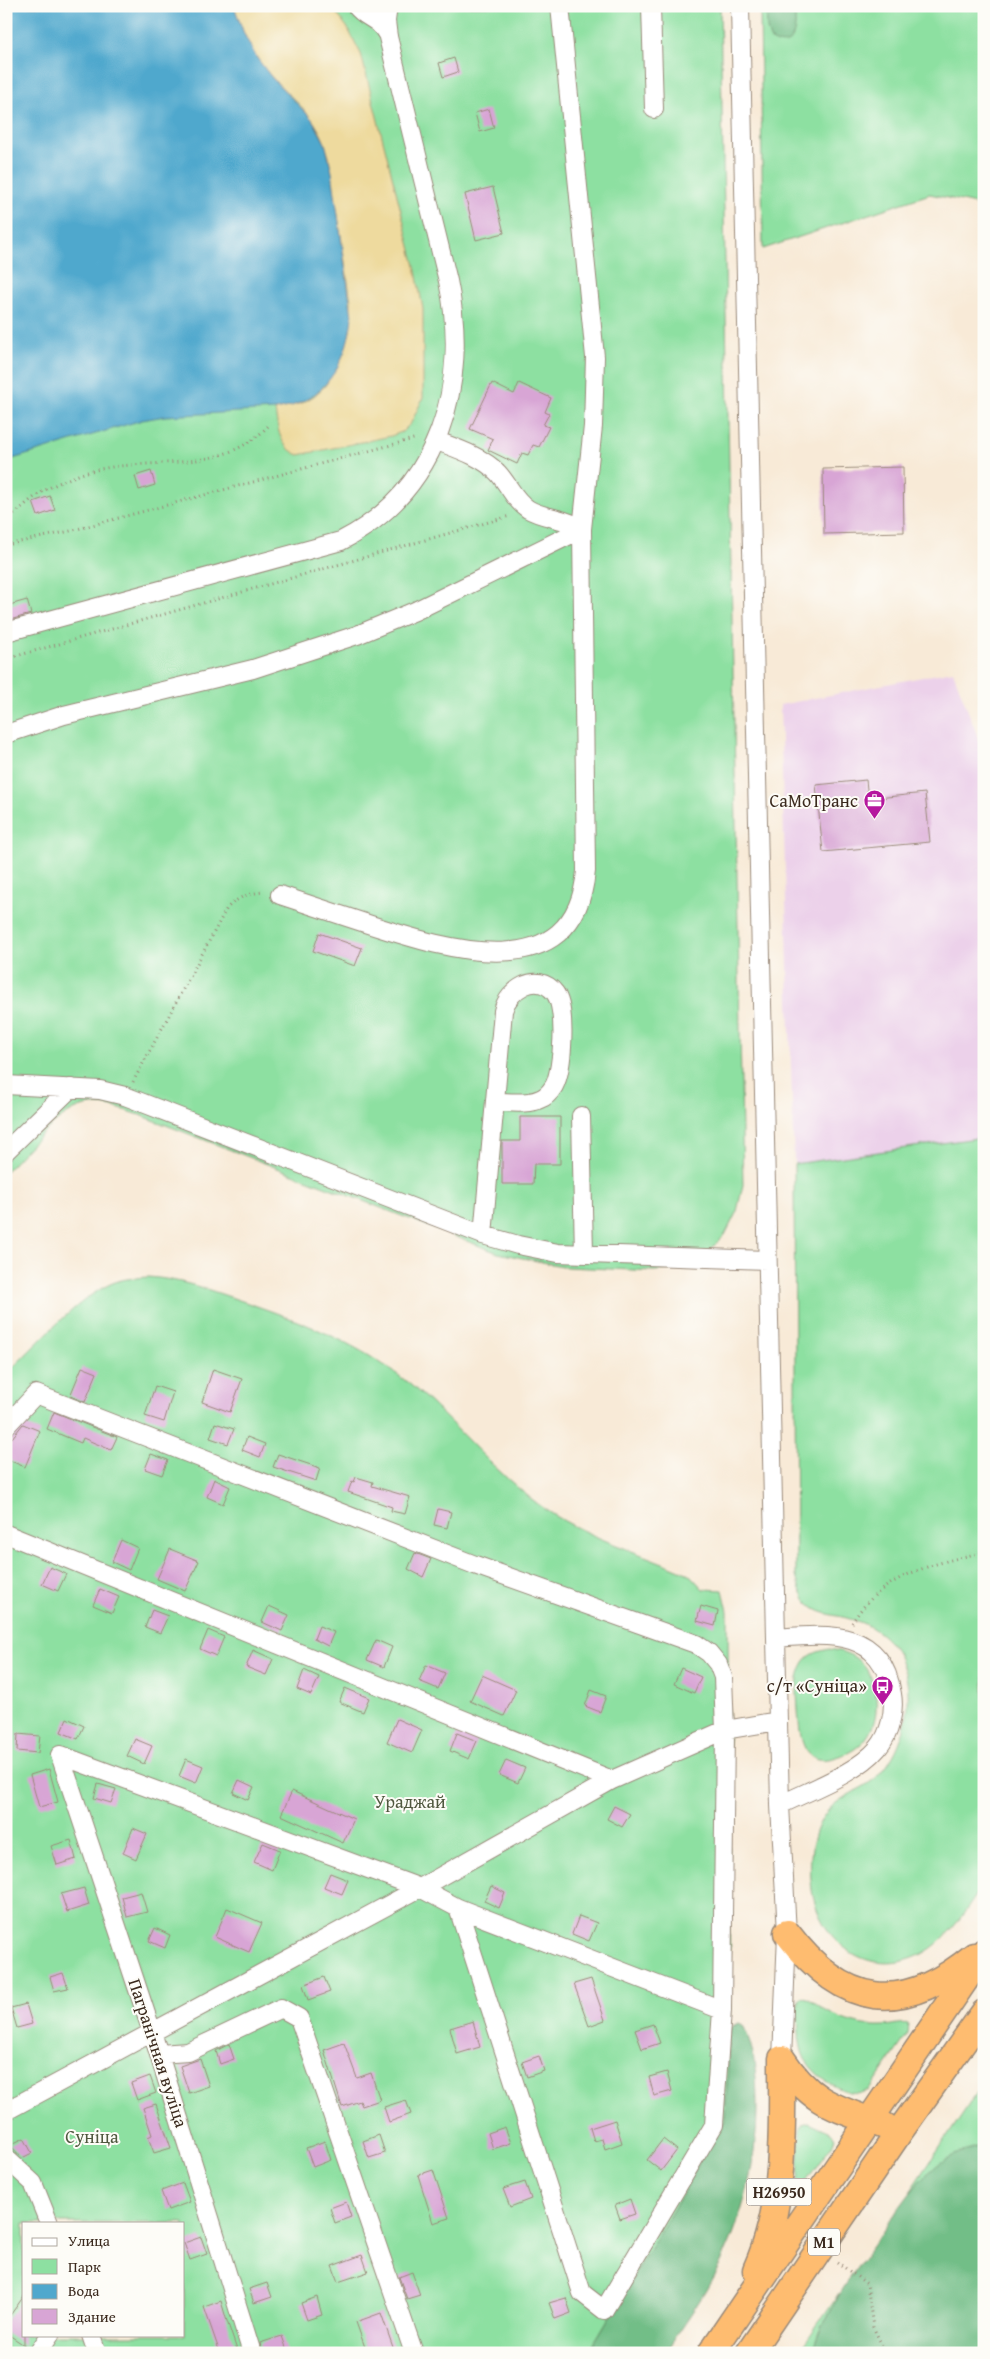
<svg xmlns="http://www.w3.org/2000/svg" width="990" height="2359" font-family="'Gentium Book Plus',serif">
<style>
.built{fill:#ecd1ea}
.green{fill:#8de0a1;stroke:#648560;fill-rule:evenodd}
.forest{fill:#72be87;stroke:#567452}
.sand{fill:#eeda9e;stroke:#94825e}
.water{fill:#50a8cd;stroke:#466976}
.building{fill:#d8a5d5}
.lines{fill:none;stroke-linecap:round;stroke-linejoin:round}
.minor-casing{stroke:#9a8a7a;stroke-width:20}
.highway-casing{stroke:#9a8a7a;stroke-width:29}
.path{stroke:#9a8a7a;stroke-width:3;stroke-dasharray:1 4;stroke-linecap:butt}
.minor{stroke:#fff;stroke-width:18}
.highway{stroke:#febc70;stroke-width:26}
.labels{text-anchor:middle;stroke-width:4;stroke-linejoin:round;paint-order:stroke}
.shield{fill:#fdfcf7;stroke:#75695f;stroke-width:1}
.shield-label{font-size:16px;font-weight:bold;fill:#3b2a1e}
.poi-label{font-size:18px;fill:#3b2a1e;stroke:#fdfcf7;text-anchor:end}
.park-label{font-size:18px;fill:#50583f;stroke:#fdfcf7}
.street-label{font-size:18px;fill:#3b2a1e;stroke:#fdfcf7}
</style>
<rect width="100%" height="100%" fill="#fdfcf7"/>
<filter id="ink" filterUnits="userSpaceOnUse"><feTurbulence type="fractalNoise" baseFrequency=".02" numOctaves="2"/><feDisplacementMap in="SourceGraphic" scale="10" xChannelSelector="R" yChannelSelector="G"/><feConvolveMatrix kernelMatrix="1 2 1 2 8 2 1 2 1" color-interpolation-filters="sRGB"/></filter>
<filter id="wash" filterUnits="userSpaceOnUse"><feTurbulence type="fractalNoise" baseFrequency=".0096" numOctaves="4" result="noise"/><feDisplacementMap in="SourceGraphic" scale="20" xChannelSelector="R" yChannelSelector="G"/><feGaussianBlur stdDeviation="1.12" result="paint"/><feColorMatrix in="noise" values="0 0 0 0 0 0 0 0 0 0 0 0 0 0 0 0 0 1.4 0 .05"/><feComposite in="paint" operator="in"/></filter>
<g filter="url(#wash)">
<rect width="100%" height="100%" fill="#f8ead7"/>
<path class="built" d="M953 671 984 754V1137L794 1164 780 705Z"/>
<path class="green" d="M6 6H720L743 1185 737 1211 725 1235 710 1250 693 1262 675 1269 654 1271 567 1267 498 1253 140 1115C124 1110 108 1104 91 1105 60 1108 27 1150 6 1171Z
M760 6H984V206L930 194 763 249Z
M984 1137V1884C967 1908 949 1940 922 1954 870 1981 820 1943 812 1890 808 1860 811 1822 836 1803 849 1793 866 1787 878 1776 901 1754 912 1713 907 1682 902 1650 882 1627 850 1619 838 1615 821 1615 811 1606 802 1598 799 1587 796 1576L794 1164Z
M148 1277C179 1279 207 1289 236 1299 302 1321 368 1346 420 1393 460 1429 495 1472 538 1504 584 1538 638 1551 689 1574L703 1589 723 1590 728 1611 730 2029 725 2121 710 2141 682 2195 588 2353H6V1374C35 1347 81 1293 118 1281 128 1278 138 1278 148 1277ZM24 2223H184V2335H24Z
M830 1649C840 1651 850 1653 858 1660 877 1675 881 1709 871 1730 865 1743 853 1752 840 1756 802 1770 800 1739 798 1710 797 1694 795 1676 804 1662 810 1653 820 1651 830 1649Z
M802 1997 808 1998C829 2016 855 2027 882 2026 891 2026 901 2022 909 2024L908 2034 869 2090C848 2101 813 2076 804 2057 799 2045 799 2032 798 2019 798 2011 796 2003 802 1997Z
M984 2082V2145L963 2151 910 2192Z
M809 2122 831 2132 835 2138 832 2145 803 2185 798 2180 800 2131 803 2124Z
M839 2293 820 2332 813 2353H798Z"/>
<path class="forest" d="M766 6H793C798 24 796 56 770 39L767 29Z
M739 2023 743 2025C755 2049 756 2072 757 2099 758 2159 744 2219 716 2272 702 2300 682 2326 665 2353H588L682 2195 710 2141 725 2121 730 2029 733 2025Z
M984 2145V2353H813C827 2307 855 2270 883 2231 899 2209 914 2184 935 2167 949 2155 967 2150 984 2145Z"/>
<path class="sand" d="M234 6H331L347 27 361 54 415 266 423 309V398L411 423 402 432 391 436 299 455C279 447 278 429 275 410L302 403 314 396 325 386 341 360 350 332 351 301 329 157C326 148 324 139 320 132 308 108 280 89 264 68 250 49 241 28 234 6Z"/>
<path class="water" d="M6 6H234L244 34 256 57 272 78 312 119 325 143 332 172 352 317C347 364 325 402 275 410L165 416 142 420 6 461Z"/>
<g id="blocks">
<path class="building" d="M454 58 458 72 443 77 439 63Z
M489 109 494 128 480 132 475 113Z
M493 187 504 233 476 240 465 194Z
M492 383 514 394 519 383 551 398 545 412 549 414 543 425 549 427 539 447 533 445 528 455 522 453 517 464 488 450 493 439 470 429Z
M903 467 904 532 824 534 823 469Z
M151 471 155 485 139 490 135 476Z
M50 496 55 510 38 516 33 502Z
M27 600 31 614 6 621V606Z
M866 780 868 799 925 793 930 842 823 852 816 785Z
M319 933 362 948 355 966 313 951Z
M520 1117H560V1164H534L533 1184H502V1141H520Z
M82 1367 97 1373 85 1402 70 1396Z
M213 1369 242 1379 230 1412 202 1402Z
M155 1386 173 1392 164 1422 145 1416Z
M54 1412 117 1437 111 1450 83 1438 81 1443 47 1429Z
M215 1423 234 1429 228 1444 210 1438Z
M23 1424 40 1431 25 1467 6 1459V1436L12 1438Z
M247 1437 265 1444 260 1457 242 1450Z
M151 1454 168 1460 162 1475 145 1469Z
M278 1454 320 1468 316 1481 273 1467Z
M356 1477 373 1482 372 1486 410 1497 405 1514 391 1511 392 1507 348 1492 352 1481 354 1482Z
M214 1479 230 1487 223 1504 207 1497Z
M438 1509 451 1512 447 1528 434 1525Z
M121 1540 138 1548 129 1570 112 1562Z
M170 1549 199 1561 185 1591 157 1579Z
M415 1553 431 1559 423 1577 408 1569Z
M50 1567 66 1574 58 1591 42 1584Z
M100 1589 119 1597 112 1613 93 1605Z
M269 1606 289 1615 282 1631 262 1622Z
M701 1606 718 1611 715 1626 697 1621Z
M152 1610 168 1616 160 1633 145 1627Z
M319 1626 334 1632 328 1646 314 1639Z
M208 1630 224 1637 216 1656 200 1649Z
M376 1640 392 1647 384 1667 367 1660Z
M253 1650 273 1659 266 1675 246 1667Z
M426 1665 445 1673 438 1689 419 1681Z
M681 1668 701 1677 694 1693 674 1684Z
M304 1670 319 1677 311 1695 297 1689Z
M482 1675 516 1690 504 1716 470 1701Z
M345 1688 369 1698 363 1712 339 1702Z
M591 1690 606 1696 600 1712 585 1706Z
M67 1718 84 1726 78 1739 61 1732Z
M397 1719 422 1730 412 1753 387 1742Z
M457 1733 477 1741 469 1759 450 1751Z
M18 1734 40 1736 38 1753 17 1751Z
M135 1739 152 1746 144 1764 127 1756Z
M186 1759 203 1766 196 1783 179 1776Z
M506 1760 525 1768 518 1783 499 1775Z
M49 1769 58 1802 39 1807 30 1775Z
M239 1780 254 1787 248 1800 233 1793Z
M98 1784 116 1789 111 1803 94 1798Z
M292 1791 354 1819 343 1843 281 1815Z
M614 1806 630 1814 622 1827 607 1819Z
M133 1828 147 1834 136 1859 123 1853Z
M71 1840 76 1859 57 1865 51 1846Z
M263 1843 280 1850 272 1870 254 1862Z
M330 1873 348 1880 342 1894 324 1887Z
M491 1886 505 1893 499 1908 484 1901Z
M84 1888 89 1905 67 1912 61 1894Z
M141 1892 147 1912 127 1917 122 1897Z
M227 1908 262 1923 249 1952 215 1937Z
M579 1916 597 1923 589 1941 572 1934Z
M155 1928 170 1935 165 1948 149 1941Z
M63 1973 68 1988 54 1991 50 1977Z
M324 1977 330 1992 308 2000 303 1985Z
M591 1979 605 2020 589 2026 574 1984Z
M26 2004 32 2024 17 2028 11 2008Z
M473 2021 480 2047 457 2054 450 2028Z
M653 2024 660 2043 642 2049 635 2030Z
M344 2043 357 2078 371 2073 380 2100 362 2106 360 2101 342 2107 324 2050Z
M229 2044 234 2059 220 2064 216 2051Z
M539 2056 544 2071 527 2077 522 2062Z
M200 2059 209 2086 189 2093 180 2066Z
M667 2072 672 2091 654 2096 649 2077Z
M150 2076 156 2093 137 2100 131 2083Z
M406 2100 411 2114 389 2122 384 2107Z
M156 2104 171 2148 154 2153 148 2137 152 2135 143 2108Z
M615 2120 622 2143 605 2149 602 2139 594 2141 590 2128Z
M505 2127 511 2143 493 2149 488 2133Z
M379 2135 385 2153 369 2158 363 2141Z
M24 2138 32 2153 22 2158 10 2145Z
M663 2139 677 2150 661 2171 647 2160Z
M325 2141 331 2160 313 2167 306 2148Z
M433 2170 449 2218 433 2223 418 2175Z
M525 2182 531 2199 510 2207 503 2189Z
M183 2183 190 2202 168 2210 161 2191Z
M630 2199 635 2214 620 2219 615 2205Z
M346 2202 351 2217 335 2223 330 2208Z
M201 2237 207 2254 190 2260 184 2243Z
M362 2255 368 2272 338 2282 332 2266Z
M412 2272 420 2295 407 2299 399 2277Z
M267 2283 272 2297 254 2303 249 2289Z
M24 2296V2345L6 2333V2321Z
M317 2297 322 2315 307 2320 301 2303Z
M566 2298 571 2313 555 2319 549 2303Z
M221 2301 226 2318 238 2353H220L204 2307Z
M381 2313 395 2353H367L356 2322Z
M282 2336 288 2353H262L260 2343Z"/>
</g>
</g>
<g filter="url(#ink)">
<use href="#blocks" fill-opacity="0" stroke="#9a8a7a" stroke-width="1"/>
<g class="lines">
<defs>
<path id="minor" d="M356 6C367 20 377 16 388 36
M651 6 654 109
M740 6 776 1638 780 1805 787 1933 782 2059
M6 632 341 541C439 491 470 384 448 281L388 37 386 21 388 6
M6 734 64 715 253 669 357 635 415 611 582 529 593 426 595 357 560 6
M280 895C310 905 340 915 371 925 446 949 575 990 586 871L582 529C564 517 545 519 528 509 514 500 509 485 498 473 483 457 458 449 437 441
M6 1085 100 1090 125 1096 483 1235 518 1245 558 1253 767 1260
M581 1116 584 1254
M6 1151 71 1088
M483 1235 503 1011C508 990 537 970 555 993 567 1009 563 1069 554 1086 551 1091 546 1097 540 1099 528 1105 509 1102 495 1102
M6 1426 36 1394 475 1565 696 1644 709 1653 718 1664 723 1677 725 1730 722 2010 714 2125 604 2310 582 2293 458 1908
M6 1534 612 1780
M776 1638C828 1634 882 1628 892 1694 895 1711 890 1734 878 1748 857 1773 810 1790 780 1805
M60 1755 420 1888 458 1908 722 2010
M60 1755 152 2032 252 2353
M159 2054 188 2052 281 2008 299 2018 414 2353
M6 2111 420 1888 612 1780 725 1730 778 1721
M6 2158 33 2183 49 2223
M91 2335 97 2353
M38 2353 50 2335"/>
<path id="highway" d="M787 1933C844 2008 901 2016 974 1956
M782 2059C812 2105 837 2108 885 2126
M756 2270C786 2203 782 2131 782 2059
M711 2353 984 1952
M749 2353 900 2131 984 2013"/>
</defs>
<use href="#minor" class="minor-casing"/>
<use href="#highway" class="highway-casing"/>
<path class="path" d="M6 520C14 515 20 509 27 503 43 489 62 481 81 474 144 453 220 479 269 425
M6 545 70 531 417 438
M6 659 510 516
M133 1082 227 908C239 897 248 893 265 892
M852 1623C881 1574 933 1564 984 1552
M837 2262 867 2284 873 2327 886 2353"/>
<use href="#minor" class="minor"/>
<use href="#highway" class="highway"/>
</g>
</g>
<defs>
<symbol id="office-pin" viewBox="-11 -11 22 30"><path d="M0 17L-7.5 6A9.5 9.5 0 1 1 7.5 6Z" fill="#b5179e" stroke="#fdfcf7"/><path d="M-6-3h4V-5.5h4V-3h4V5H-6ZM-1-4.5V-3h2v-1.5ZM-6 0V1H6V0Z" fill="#fff"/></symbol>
<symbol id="bus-pin" viewBox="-11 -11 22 30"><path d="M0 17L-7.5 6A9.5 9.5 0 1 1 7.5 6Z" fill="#b5179e" stroke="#fdfcf7"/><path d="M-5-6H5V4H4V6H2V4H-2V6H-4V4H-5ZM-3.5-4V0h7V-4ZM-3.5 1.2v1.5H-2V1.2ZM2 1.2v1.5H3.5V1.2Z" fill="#fff"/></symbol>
</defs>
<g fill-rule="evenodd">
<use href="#office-pin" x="862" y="788" width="25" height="34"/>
<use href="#bus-pin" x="870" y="1674" width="25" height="34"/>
</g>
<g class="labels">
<g class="shield">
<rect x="746.5" y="2178.5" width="65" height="27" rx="4"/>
<rect x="808" y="2228.5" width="32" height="27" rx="4"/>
</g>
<g class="shield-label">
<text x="779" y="2198">Н26950</text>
<text x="824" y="2248">М1</text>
</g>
<g class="poi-label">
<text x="858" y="807">СаМоТранс</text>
<text x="867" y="1692">с/т «Суніца»</text>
</g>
<g class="park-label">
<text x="410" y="1808">Ураджай</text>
<text x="92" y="2143">Суніца</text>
</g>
<g class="street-label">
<text transform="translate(158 2053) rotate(72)" y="6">Пагранічная вуліца</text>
</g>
</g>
<rect width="990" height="2359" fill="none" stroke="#fdfcf7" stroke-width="25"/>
<rect x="22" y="2222" width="162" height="115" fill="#fdfcf7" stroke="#afa8a0"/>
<rect x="32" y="2238" width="25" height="8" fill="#ffffff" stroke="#afa8a0"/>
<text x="68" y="2246" font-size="15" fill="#3b2a1e">Улица</text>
<rect x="32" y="2259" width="25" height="15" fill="#8de0a1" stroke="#afa8a0"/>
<text x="68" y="2272" font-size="15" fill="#3b2a1e">Парк</text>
<rect x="32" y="2284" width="25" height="15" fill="#50a8cd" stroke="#afa8a0"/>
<text x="68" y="2296" font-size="15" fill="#3b2a1e">Вода</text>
<rect x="32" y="2309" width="25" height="15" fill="#d8a5d5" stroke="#afa8a0"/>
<text x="68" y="2322" font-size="15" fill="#3b2a1e">Здание</text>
</svg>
